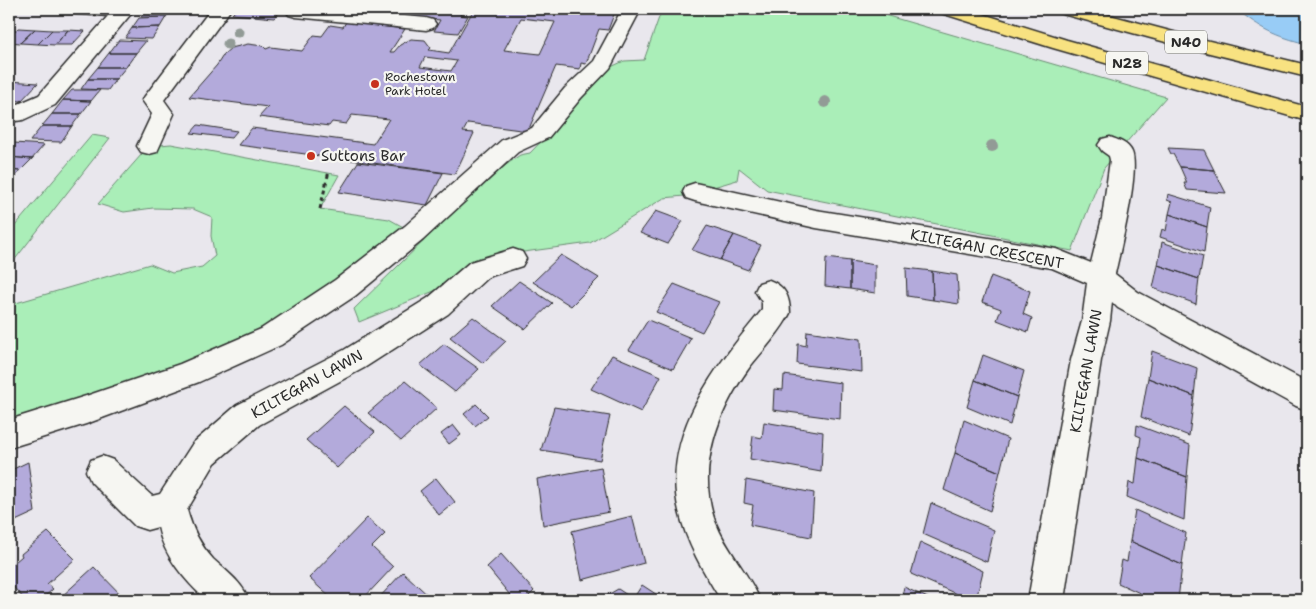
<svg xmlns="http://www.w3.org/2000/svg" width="1316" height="609" font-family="'Shantell Sans',sans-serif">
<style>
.green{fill:#aaeeb8;stroke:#6a8c72}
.water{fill:#98ccf6;stroke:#6c8ca5}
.building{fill:#b3aadb;stroke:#2b2b2b;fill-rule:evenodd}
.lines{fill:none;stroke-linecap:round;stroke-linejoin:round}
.minor-casing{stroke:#2b2b2b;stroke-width:3}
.highway-casing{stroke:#2b2b2b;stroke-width:3}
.path{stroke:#2b2b2b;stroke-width:3;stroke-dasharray:4 4;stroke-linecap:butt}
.minor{fill:#f6f6f2;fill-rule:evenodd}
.highway{fill:#f8e281;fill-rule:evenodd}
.tree{fill:#929b96}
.poi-dot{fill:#c8321e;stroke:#f6f6f2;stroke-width:2}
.labels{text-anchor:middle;stroke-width:4.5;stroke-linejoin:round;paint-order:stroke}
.far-poi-label{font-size:12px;fill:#2b2b2b;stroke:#f6f6f2;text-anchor:start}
.shield{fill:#f6f6f2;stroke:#686867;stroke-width:1}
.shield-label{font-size:14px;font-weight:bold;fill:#2b2b2b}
.poi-label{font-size:15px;fill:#2b2b2b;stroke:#f6f6f2;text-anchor:start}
.street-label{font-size:15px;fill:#2b2b2b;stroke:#f6f6f2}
</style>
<rect width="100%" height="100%" fill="#e9e7ed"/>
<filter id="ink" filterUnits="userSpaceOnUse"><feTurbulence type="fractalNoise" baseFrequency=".02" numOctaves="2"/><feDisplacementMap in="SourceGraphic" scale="10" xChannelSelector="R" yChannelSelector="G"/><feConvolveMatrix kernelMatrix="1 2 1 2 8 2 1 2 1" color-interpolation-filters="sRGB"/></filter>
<g filter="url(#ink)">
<path class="green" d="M662 9H864L1166 97 1104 168 1072 251 767 190 739 168 737 180 710 188 696 184 684 196 664 198 590 243 509 254 451 284 359 322 354 309 490 176 520 155 530 153 613 66 624 61 644 60Z
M92 135 110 138 9 267V233Z
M171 144 339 175 320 209 389 219 414 233 271 337 86 410 9 434V305L150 264 172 273 202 267 215 256 211 236 212 217 193 209 153 208 124 212 98 204 149 146Z"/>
<path class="water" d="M1236 9H1307V44C1275 36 1262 29 1236 9Z"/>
<path class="building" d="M147 9H172L166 17H141Z
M237 9H283L274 18 232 14Z
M325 9H464L460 15 468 16 458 33 434 31 440 20Z
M470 9H616L608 30 599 29 586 64 581 63 580 69 556 66 528 131 468 123 463 132 474 133 455 174 238 145 252 128 373 144 389 119 352 115 346 124 332 122 329 126 259 117 268 107 189 97 217 65 224 54 231 48 248 44 263 46 266 49 271 47 302 51 314 35 322 36 330 25 343 27 346 22 405 29 390 52H394L400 45 411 39 425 40 431 48 429 50 449 53 474 9ZM521 18 555 22 540 54 504 50ZM425 57 457 61 451 71 420 67Z
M166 17 160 27 132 28 139 18Z
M160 27 152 39 125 38 132 28Z
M18 28 35 29 20 43 9 42V37Z
M35 29 52 30 38 44 20 43Z
M52 30H68L55 45 38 44Z
M68 30 85 31 72 45H55Z
M119 40 146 41 136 53H109Z
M109 53H136L126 67H98Z
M98 67H126L116 79H88Z
M88 79H116L108 90 81 89Z
M9 81 38 83 21 101 9 100Z
M72 90H100L91 101 63 100Z
M63 100 91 101 81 114H52Z
M52 114H81L72 126H42Z
M198 125 237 131 231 138 191 133Z
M42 126H72L61 142 30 141Z
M14 143 44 145 32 159 9 157V149Z
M1168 148 1204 150 1214 170 1180 167 1173 154H1171Z
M9 157 32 159 20 171 9 170Z
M358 162 443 173 427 205 339 192Z
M1180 167 1214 170 1226 193 1187 190 1184 183H1187Z
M9 170 20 171 10 183H9Z
M1168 194 1210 207 1207 227 1169 214 1172 202 1167 200Z
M656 211 683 221 668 244 640 233Z
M1169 214 1207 227 1204 252 1160 237 1162 229 1166 231Z
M707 226 734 235 720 260 692 250Z
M734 235 761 245 748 270 720 260Z
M1162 242 1203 256 1199 279 1158 265Z
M561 255 599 278 571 306 533 282Z
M826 258 850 261V289L825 286Z
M850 261 875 265V293L850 289Z
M1158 265 1199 279 1196 304 1153 288Z
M906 268 932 271 933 300 907 296Z
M932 271 957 275 959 304 933 300Z
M991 276 1030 291 1023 314 1032 318 1028 332 997 320 1001 309 982 302Z
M519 281 552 303 525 329 492 306Z
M674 284 719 302 702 332 656 312Z
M473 317 506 341 483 363 450 337Z
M648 320 691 338 673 369 629 350Z
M807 331 861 339 862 372 797 364 798 344 806 346Z
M444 344 479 369 455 392 420 365Z
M1152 351 1197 368 1194 396 1148 378Z
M612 355 661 376 641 412 591 389Z
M983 355 1024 371 1017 397 975 380Z
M784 375 841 383 840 419 773 410 774 389 783 390Z
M1148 378 1194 396 1189 436 1141 417Z
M975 380 1017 397 1010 425 967 407Z
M405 381 437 408 401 441 368 413Z
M476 404 488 416 475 426 464 414Z
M344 406 375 432 337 468 306 440Z
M554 407 610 416 600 460 541 450Z
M964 420 1008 439 1000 472 955 453Z
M764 422 823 432 821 472 750 459 753 436 762 438Z
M453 425 461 435 449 444 441 434Z
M1137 425 1190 445 1187 477 1138 458 1141 437 1136 435Z
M955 453 1000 472 990 511 944 490Z
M1138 458 1187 477 1184 520 1127 497 1129 482 1135 484Z
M28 462 35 512 9 524V471Z
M601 467 609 512 543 525 537 479Z
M436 478 455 502 439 515 420 491Z
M746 480 814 493 811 537 750 525 753 505 744 503Z
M931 503 994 530 987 562 923 534Z
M1135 510 1186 533 1182 565 1130 541Z
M632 516 644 563 582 580 572 531Z
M367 518 385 534 372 547 393 567 362 600H333L309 578Z
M48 532 75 559 47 584 53 589 41 600H25L9 582V567L22 556 21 554Z
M1130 541 1182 565 1178 600H1155L1118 583 1122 560 1127 562Z
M920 542 983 571 976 600H970L911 574Z
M501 554 534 591 525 600H514L487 567Z
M94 567 126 600H51L58 594 61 597Z
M403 572 433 600H377Z
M642 585 665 600H599L618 589 633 599Z
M904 587 932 600H901Z"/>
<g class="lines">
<defs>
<path id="minor" d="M64 9H135L55 105 23 120 9 122V108L39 95 108 16 67 13Z
M211 9H231L164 100 174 114 157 152 149 154 141 152 137 146 152 114 142 100Z
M288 9H332L426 18 433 20 436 24 433 28 426 30 296 17 289 15 286 11Z
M622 9H641L610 68 581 98 548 138 518 152 423 240 355 296 281 345 199 382 86 424 9 448V420L86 396 180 364 261 329 335 280 405 226 502 140 532 128 565 88 594 61Z
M1110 137C1118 140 1128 143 1132 152 1140 171 1120 251 1115 274L1138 292 1307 382V410L1296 406 1118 308 1112 302 1110 321 1101 360 1064 600H1028L1071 360 1082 321 1087 283 1052 268 816 228 695 201 686 198 683 192 686 186 695 183 816 210 1056 249 1091 263 1102 218 1110 160 1109 156 1102 151 1098 145 1102 139Z
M513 249 522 252 526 259 522 266 488 277 448 314 364 368 259 425 215 463 187 510C192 528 200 545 213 559 227 572 242 582 249 600H206C185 580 164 557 158 527L147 530 135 526 91 482 86 471 91 460 102 456 113 460 152 496 160 494 193 443 237 405 344 350 428 298 470 262Z
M769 280C785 286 790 297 790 313 780 333 763 350 749 368 718 411 696 468 715 521 726 550 748 572 760 600H721C704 573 686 542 679 511 660 434 718 364 762 310V302L755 291 759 283Z"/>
<path id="highway" d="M939 9H967L1067 40 1307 107V121L1053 48 941 13Z
M1057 9H1087L1185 35 1307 65V77L1173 44 1059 13Z"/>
</defs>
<use href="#minor" class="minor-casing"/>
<use href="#highway" class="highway-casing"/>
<path class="path" d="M320 209 329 171"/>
<use href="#minor" class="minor"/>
<use href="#highway" class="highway"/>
</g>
<g class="tree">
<circle cx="238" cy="32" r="5.5"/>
<circle cx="228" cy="44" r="5.5"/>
<circle cx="825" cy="102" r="6"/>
<circle cx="992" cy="146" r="6"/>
</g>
</g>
<g class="poi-dot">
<circle cx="375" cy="84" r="5"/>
<circle cx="311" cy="156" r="5"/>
</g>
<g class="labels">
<g class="far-poi-label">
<text x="385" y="81">Rochestown<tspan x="385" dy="14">Park Hotel</tspan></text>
</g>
<g class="shield">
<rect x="1165" y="30.5" width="42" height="23" rx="4"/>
<rect x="1106" y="51.5" width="42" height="23" rx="4"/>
</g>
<g class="shield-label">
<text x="1186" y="47">N40</text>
<text x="1127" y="68">N28</text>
</g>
<g class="poi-label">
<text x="321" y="161">Suttons Bar</text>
</g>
<g class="street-label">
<text transform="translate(987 249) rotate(11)" y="5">KILTEGAN CRESCENT</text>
<text transform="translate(1086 371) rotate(-80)" y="5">KILTEGAN LAWN</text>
<text transform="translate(307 384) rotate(-29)" y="5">KILTEGAN LAWN</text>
</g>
</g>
<rect width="1316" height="609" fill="none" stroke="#f6f6f2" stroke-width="30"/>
<rect x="15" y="15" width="1286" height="579" fill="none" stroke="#2b2b2b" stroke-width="2" filter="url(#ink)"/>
</svg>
